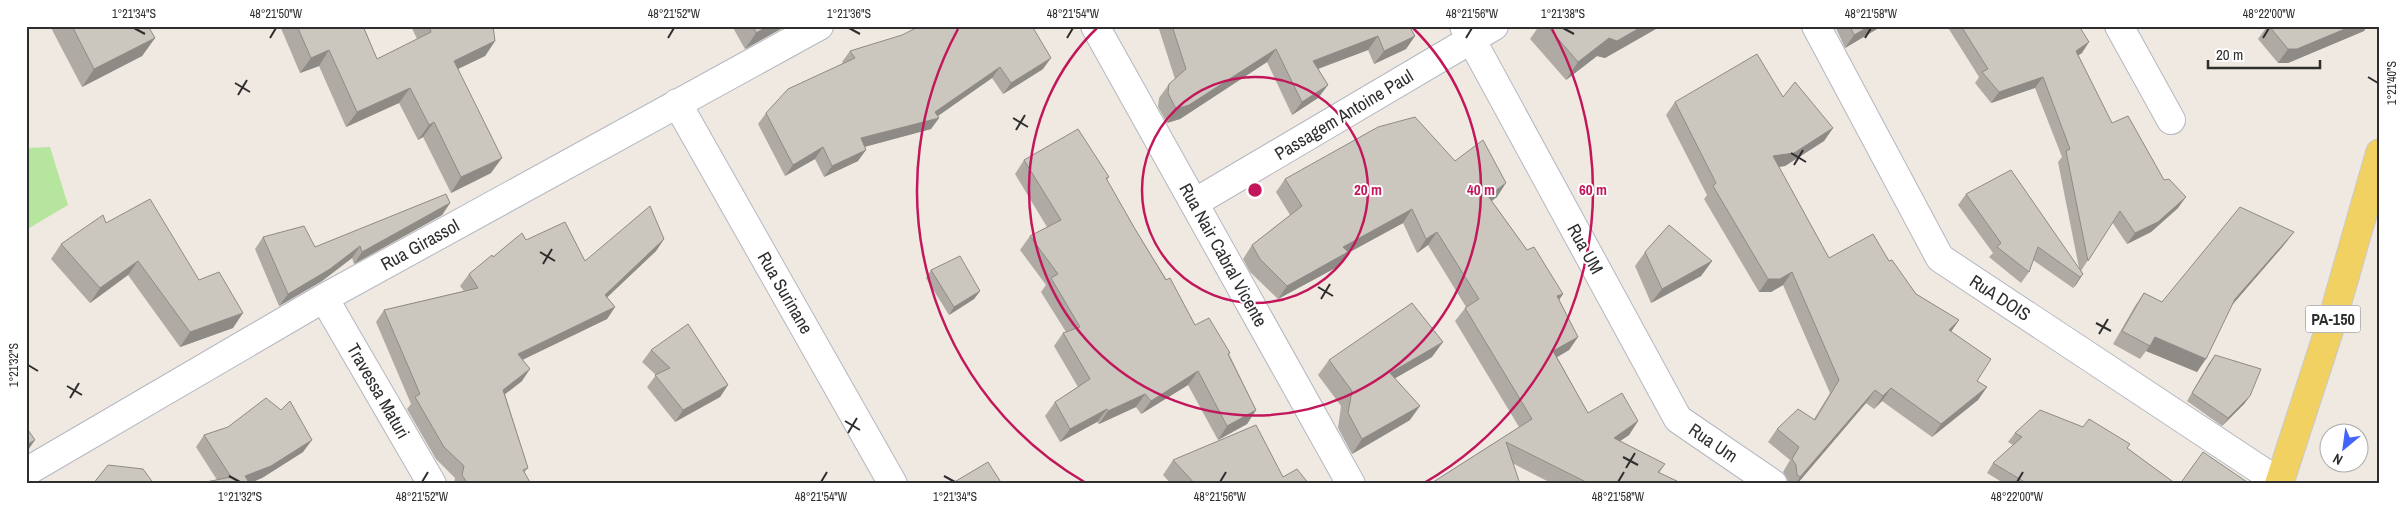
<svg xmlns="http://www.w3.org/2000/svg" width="2406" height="510" font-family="'Archivo Narrow',sans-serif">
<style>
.green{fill:#b6e59e}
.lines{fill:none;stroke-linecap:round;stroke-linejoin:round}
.minor-casing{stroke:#b4b7c1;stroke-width:30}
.primary-casing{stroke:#c9c9c9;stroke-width:30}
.minor{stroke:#fff;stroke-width:28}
.primary{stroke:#f2d163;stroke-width:28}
.wall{fill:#afaba4}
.shaded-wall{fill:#8e8b86}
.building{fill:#cbc7bf;stroke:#8e8b86}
.ticks{fill:none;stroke:#2e2e2e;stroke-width:2}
.ring{fill:none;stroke:#c2185b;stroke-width:2.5}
.labels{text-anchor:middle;stroke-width:4;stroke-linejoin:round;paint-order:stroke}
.shield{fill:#fff;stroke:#6d6d6d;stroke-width:1}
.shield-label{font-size:16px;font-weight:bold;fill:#2e2e2e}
.street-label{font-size:18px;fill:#2e2e2e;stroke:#fff}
.centre{fill:#c2185b;stroke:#fff;stroke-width:2.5}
.ring-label{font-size:15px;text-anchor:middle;font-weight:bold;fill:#c2185b;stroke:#fff;stroke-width:4;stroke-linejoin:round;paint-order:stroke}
.neatline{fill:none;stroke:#2e2e2e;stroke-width:2}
.ticks-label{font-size:12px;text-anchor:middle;fill:#2e2e2e}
</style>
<rect width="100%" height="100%" fill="#efe9e1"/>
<path class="green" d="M50 147 68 205 26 230V148Z"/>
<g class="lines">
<defs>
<path id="minor" d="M1095 26 1351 484
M1464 26 1678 419 1773 484
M1816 26 1940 258 2280 483
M2119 26 2171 120
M677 103 893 484
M1194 203 1494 26
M324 298 432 484
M26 472 324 298 819 26"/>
<path id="primary" d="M2279 484 2332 321 2380 153"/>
</defs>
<use href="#minor" class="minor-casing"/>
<use href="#primary" class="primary-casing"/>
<use href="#minor" class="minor"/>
<use href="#primary" class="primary"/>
</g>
<path class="wall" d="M50 26H148L155 38 142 56 82 87Z
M280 26H363L377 59 417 39 411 26H493L495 41 485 56 458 69 491 173 451 193 423 137 418 140 399 103 346 127 319 66 300 73Z
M732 26H786L745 49Z
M1158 26H1409L1415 36 1406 49 1374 64 1368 50 1318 69 1328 85 1318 98 1292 115 1267 62 1180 119 1167 123 1158 107 1159 98 1169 84 1175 79Z
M1539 26H1661L1605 58 1597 56 1566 80 1530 39Z
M1835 26H1882L1845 48Z
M1947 26H2079L2082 53 2078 55 2112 123 2178 208 2151 232 2127 244 2112 222 2081 271 2083 274 2073 288 2033 260 2029 272 2021 283 1989 257 1993 253 1958 205 1966 194 2079 268 2058 162 2062 157 2035 88 1991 103 1975 83 1979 77Z
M2264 26H2367L2364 31 2288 63H2278L2258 39 2266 28Z
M850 51 1043 69 1003 94 992 78 938 116 939 118 931 129 864 147 858 161 824 177 815 159 785 176 758 124 766 113 843 63 842 62Z
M1783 97 1833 128 1824 141 1785 166 1779 167 1829 258 1889 261 1916 294 1959 320 1951 332 1977 381 1987 387 1978 400 1932 437 1882 401 1874 409 1866 403 1797 484H1788L1787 478 1783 472 1790 460 1768 442 1777 429 1814 419 1830 393 1783 285 1771 292H1759L1704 199 1707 195 1666 115 1675 102Z
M1024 160 1109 177 1107 180 1135 229 1195 325 1230 353 1229 354 1256 410 1247 424 1218 440 1188 385 1141 414 1136 407 1099 424 1097 422 1060 442 1045 416 1055 402 1078 387 1054 346 1063 333 1066 332 1041 292 1046 285 1020 250 1030 236 1047 227 1015 174Z
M1455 161 1497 197 1492 201 1527 250 1563 294 1559 300 1578 337 1569 350 1557 357 1588 413 1638 421 1629 435 1620 441 1665 464 1659 473 1683 484H1553L1514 464 1430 484 1519 427 1455 321 1466 307 1428 245 1417 253 1403 223 1348 253 1339 266 1278 299 1250 272 1243 259 1252 245 1290 215 1276 192 1285 179Z
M450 203 442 215 354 264 352 258 322 281 279 306 255 249 263 237 315 247Z
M106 223 199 280 233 328 180 347 128 275 90 303 51 259 61 244Z
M664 239 656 251 607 297 615 307 607 319 523 359 522 381 505 394 528 468 524 473 531 484H454L455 478 436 459 407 409 411 404 376 322 384 310 464 291 460 286 469 274 493 257 526 240 585 261Z
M2284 245 2232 305 2197 372 2146 351 2140 359 2113 344 2135 306 2144 293 2162 302Z
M1645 252 1712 261 1701 276 1651 303 1635 266Z
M931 270 980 291 974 299 949 315 926 278Z
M651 350 728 385 720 397 675 422 647 387 656 375 642 362Z
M2215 355 2250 396 2244 404 2222 426 2187 401 2209 363Z
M1432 357 1395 378 1410 420 1352 454 1338 428 1341 406 1318 375 1329 360Z
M281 410 303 452 262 478 217 480 196 447 204 435Z
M2015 433 2127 448 2176 484H2005L1987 473 1993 463 2013 445 2008 442Z
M1173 460 1283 477 1309 484H1171L1163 475Z"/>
<path class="shaded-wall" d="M768 26H786L745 49 756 33Z
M1643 26H1661L1605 58 1597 56 1566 80 1578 62 1609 38Z
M1870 26H1882L1845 48 1854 35Z
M2352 26H2367L2364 31 2288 63H2278L2288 49Z
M1378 36 1368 50 1304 74 1313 61Z
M1415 36 1406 49 1374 64 1384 51Z
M155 38 142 56 82 87 94 69Z
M495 41 485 56 443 76 454 61Z
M2089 42 2082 53 2068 62 2076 51Z
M1276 49 1267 62 1180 119 1167 123 1176 109Z
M329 50 319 66 300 73 311 58Z
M1051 58 1043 69 1003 94 1011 83Z
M1000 67 992 78 932 120 939 118 931 129 853 150 861 138 935 112Z
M2043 77 2035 88 1991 103 1999 92Z
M1328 85 1318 98 1292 115 1302 102Z
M410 88 399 103 346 127 357 112Z
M434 122 423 137 418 140 429 125Z
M1833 128 1824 141 1785 166 1764 169 1773 156Z
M823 147 815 159 785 176 793 165Z
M866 150 858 161 824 177 832 166Z
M502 158 491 173 451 193 461 177Z
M1506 183 1497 197 1479 209 1488 196Z
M2186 197 2178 208 2151 232 2127 244 2135 233Z
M450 203 442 215 354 264 362 252Z
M1412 209 1403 223 1348 253 1339 266 1278 299 1287 286 1343 247Z
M1437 232 1428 245 1417 253 1426 239Z
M2294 232 2284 245 2226 312 2235 299Z
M664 239 656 251 597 307 605 295Z
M360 246 352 258 322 281 279 306 288 294Z
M138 261 128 275 90 303 100 288Z
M1712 261 1701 276 1651 303 1662 289Z
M1792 272 1783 285 1771 292H1759L1768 279Z
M2083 274 2076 285 2073 288 2080 277Z
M980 291 974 299 949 315 954 307Z
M1563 294 1554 307 1557 296Z
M615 307 607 319 510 366 518 354Z
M243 313 233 328 180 347 190 332Z
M1959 320 1950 333 1949 330Z
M1578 337 1569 350 1544 365 1553 351Z
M2155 337 2206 359 2197 372 2146 351Z
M1443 342 1432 357 1380 387 1390 373Z
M530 369 522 381 495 402 503 390Z
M1198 371 1188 385 1141 414 1151 401Z
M728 385 720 397 675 422 683 410Z
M1987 387 1978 400 1932 437 1941 424Z
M1891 388 1882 401 1874 409 1883 396Z
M1875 390 1866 403 1797 484H1796L1800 477Z
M1145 394 1136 407 1099 424 1108 411Z
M2250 396 2244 404 2222 426 2228 418Z
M1420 406 1410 420 1352 454 1362 439Z
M1107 409 1097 422 1060 442 1070 429Z
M1256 410 1247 424 1218 440 1227 426Z
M1638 421 1629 435 1604 452 1614 438Z
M35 440 26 453V447L28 444Z
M312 440 303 452 262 478 248 484 245 476Z"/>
<path class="building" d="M72 26H148L155 38 94 69Z
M297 26H363L377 59 431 32 429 26H493L495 41 454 61 502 158 461 177 434 122 429 125 410 88 357 112 329 50 311 58Z
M753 26H768L756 33Z
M920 26H1032L1051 58 1011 83 1000 67 935 112 939 118 861 138 866 150 832 166 823 147 793 165 766 113 788 89 855 58 850 51 902 35Z
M1172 26H1409L1415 36 1384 51 1378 36 1313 61 1328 85 1302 102 1276 49 1189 105 1176 109 1168 93 1169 84 1186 69Z
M1547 26H1643L1617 41 1609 38 1578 62Z
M1850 26H1870L1854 35Z
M1961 26H2079L2089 42 2076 51 2112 123 2128 116 2164 180 2169 179 2186 197 2158 222 2135 233 2120 211 2088 261 2066 151 2070 149 2043 77 1999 92 1982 72 1988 69Z
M2269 26H2352L2297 49H2288Z
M1757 54 1783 97 1795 82 1833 128 1794 153 1773 156 1829 258 1873 234 1889 261 1892 260 1916 294 1959 320 1949 330 1991 359 1977 381 1987 387 1941 424 1891 388 1883 396 1875 390 1800 477 1797 475 1796 465 1792 459 1799 447 1777 429 1798 409 1815 420 1839 380 1792 272 1780 279H1768L1713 186 1716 183 1675 102Z
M1415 117 1455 161 1483 140 1506 183 1488 196 1527 250 1534 247 1563 294 1557 296 1578 337 1553 351 1588 413 1622 393 1638 421 1614 438 1665 464 1658 472 1683 484H1590L1506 442 1520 484H1430L1532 419 1465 308 1479 299 1437 232 1426 239 1412 209 1343 247 1348 252 1287 286 1260 259 1252 245 1302 206 1285 179 1378 127Z
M1078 129 1109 177 1106 178 1135 229 1166 280 1170 278 1195 325 1209 318 1230 353 1228 354 1256 410 1227 426 1198 371 1151 401 1145 394 1108 411 1107 409 1070 429 1055 402 1090 379 1063 333 1080 327 1051 278 1058 274 1030 236 1061 220 1024 160Z
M2011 170 2083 274 2080 277 2038 247 2029 272 1997 247 2001 243 1966 194Z
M446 194 450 203 362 252 360 246 330 269 288 294 263 237 304 226 315 247Z
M150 199 199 280 219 272 243 313 190 332 138 261 100 288 61 244 103 215 106 223Z
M650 206 664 239 605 295 615 307 518 354 530 369 503 390 528 468 523 470 531 484H468L462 475 464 466 444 447 415 397 420 394 384 310 478 288 469 274 492 255 493 257 522 233 526 240 565 222 585 261Z
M2240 207 2294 232 2235 299 2206 359 2155 337 2150 346 2122 331 2144 293 2162 302Z
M1669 225 1712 261 1662 289 1645 252Z
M960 256 980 291 954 307 931 270Z
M1412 303 1443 342 1390 373 1420 406 1362 439 1348 413 1352 391 1329 360Z
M688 324 728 385 683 410 655 375 670 368 651 350Z
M2215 355 2261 369 2250 396 2228 418 2192 393Z
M266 398 281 410 290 401 312 440 271 466 245 476 250 484H196L231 477 204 435 228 427Z
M2040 410 2083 427 2089 419 2130 444 2127 448 2176 484H2028L1993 463 2022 437 2015 433Z
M1256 425 1283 477 1297 469 1309 484H1195L1173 460Z
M26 427 35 440 28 444 26 447Z
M2203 452 2250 484H2180Z
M988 462 1002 484H951Z
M108 465 143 469 154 484H93Z"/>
<path class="ticks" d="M134 28 145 34M849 28 860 34M1563 28 1574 34M270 38 276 28M668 38 674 28M1067 38 1073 28M1466 38 1472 28M1865 38 1871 28M2263 38 2269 28M2368 77 2378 83M235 83 250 92M238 95 247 80M1013 118 1028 127M1016 130 1025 115M1791 153 1806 162M1794 165 1803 150M540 252 555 261M543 264 552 249M1318 287 1333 296M1321 299 1330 284M2096 323 2111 331M2099 334 2108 319M28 365 38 371M67 386 82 395M70 398 79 383M845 421 860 430M848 433 857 418M1623 457 1638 465M1626 468 1635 453M229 476 240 482M944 476 955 482M422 482 428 472M821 482 827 472M1220 482 1226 472M1618 482 1624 472M2017 482 2023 472"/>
<g class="ring">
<circle cx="1255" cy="190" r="113"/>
<path d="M1412 27A226 226 0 1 1 1098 27"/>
<path d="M1086 483A338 338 0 0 1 958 29M1552 29A338 338 0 0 1 1424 483"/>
</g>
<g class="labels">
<rect class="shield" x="2305.5" y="305.5" width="55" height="27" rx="4"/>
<g class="shield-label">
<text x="2333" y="325">PA-150</text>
</g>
<g class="street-label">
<text transform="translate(1344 115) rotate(-31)" y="6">Passagem Antoine Paul</text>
<text transform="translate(420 245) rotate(-29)" y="6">Rua Girassol</text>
<text transform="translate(1585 249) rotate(61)" y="6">Rua UM</text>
<text transform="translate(1223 255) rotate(61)" y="6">Rua Nair Cabral Vicente</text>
<text transform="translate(785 293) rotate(60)" y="6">Rua Surinane</text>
<text transform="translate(2000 298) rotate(33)" y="6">RuA DOIS</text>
<text transform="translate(378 391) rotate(60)" y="6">Travessa Maturi</text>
<text transform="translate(1713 443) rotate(34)" y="6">Rua Um</text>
</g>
</g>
<circle cx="1255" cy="190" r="8" class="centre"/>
<g class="ring-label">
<text x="1368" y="195">20 m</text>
<text x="1481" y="195">40 m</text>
<text x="1593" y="195">60 m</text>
</g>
<rect width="2406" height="510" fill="none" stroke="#ffffff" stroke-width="55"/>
<g transform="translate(2344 448) rotate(209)"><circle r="24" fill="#ffffff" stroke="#ababab"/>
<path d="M0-4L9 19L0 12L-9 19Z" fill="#4264fb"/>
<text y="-8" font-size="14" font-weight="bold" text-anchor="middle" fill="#2e2e2e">N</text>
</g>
<path d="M2208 60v8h112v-8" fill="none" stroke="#2e2e2e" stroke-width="2.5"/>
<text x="2216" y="60" font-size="15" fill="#2e2e2e" stroke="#ffffff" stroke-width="4" paint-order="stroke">20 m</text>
<rect x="28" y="28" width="2350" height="454" class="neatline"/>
<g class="ticks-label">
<text x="134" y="18">1°21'34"S</text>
<text x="276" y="18">48°21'50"W</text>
<text x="674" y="18">48°21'52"W</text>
<text x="849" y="18">1°21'36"S</text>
<text x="1073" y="18">48°21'54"W</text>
<text x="1472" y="18">48°21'56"W</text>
<text x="1563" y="18">1°21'38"S</text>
<text x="1871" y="18">48°21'58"W</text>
<text x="2269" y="18">48°22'00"W</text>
<text transform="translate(2392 83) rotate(-90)" y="4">1°21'40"S</text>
<text transform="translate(14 365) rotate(-90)" y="4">1°21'32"S</text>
<text x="240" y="501">1°21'32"S</text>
<text x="422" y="501">48°21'52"W</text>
<text x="821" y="501">48°21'54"W</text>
<text x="955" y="501">1°21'34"S</text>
<text x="1220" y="501">48°21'56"W</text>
<text x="1618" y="501">48°21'58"W</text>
<text x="2017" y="501">48°22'00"W</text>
</g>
</svg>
